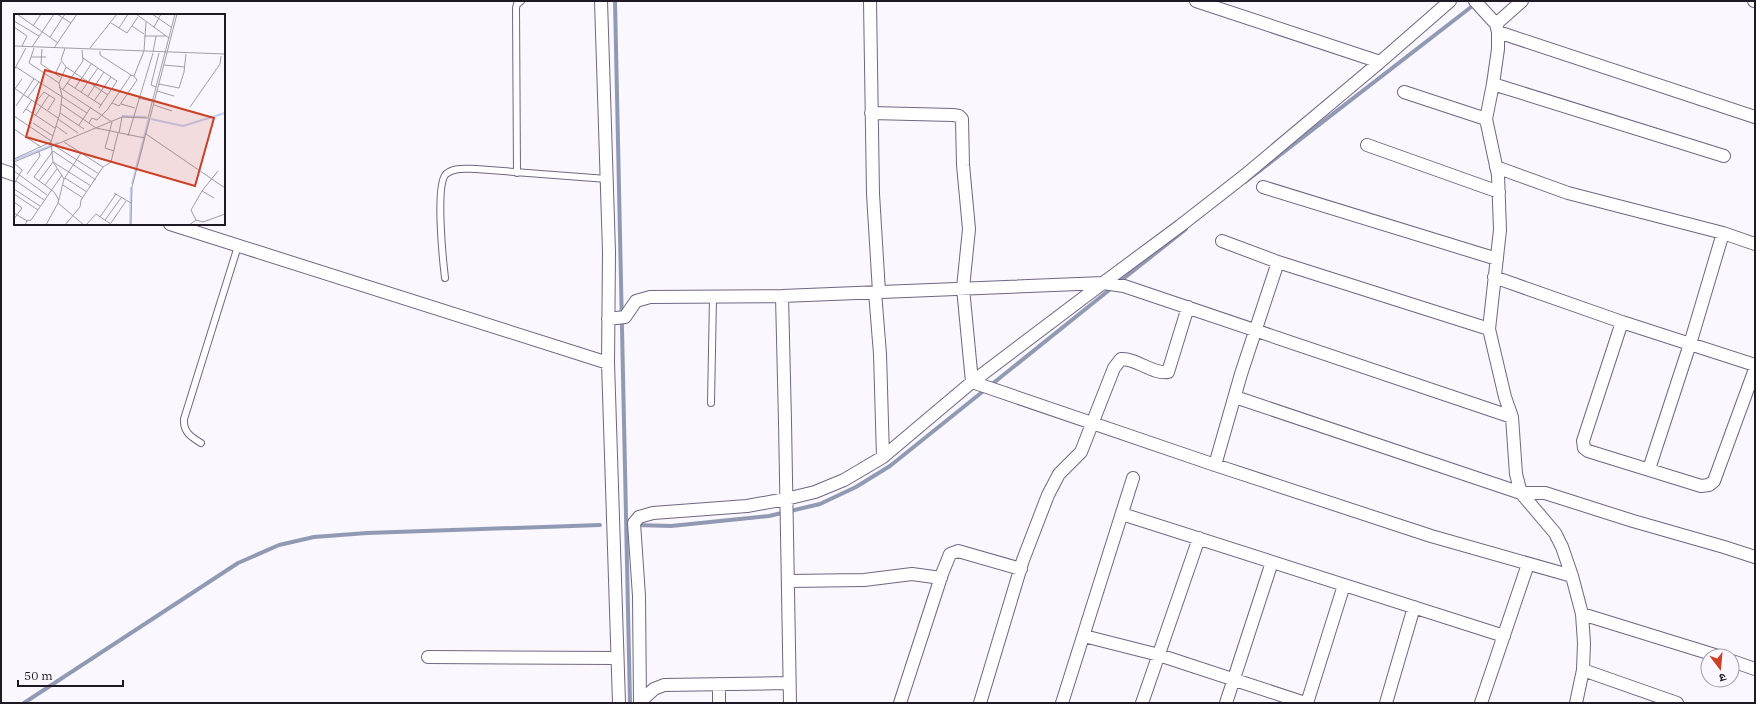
<svg xmlns="http://www.w3.org/2000/svg" width="1756" height="704" font-family="'IBM Plex Serif','Noto Sans Devanagari',serif">
<style>
.lines{fill:none;stroke-linecap:round;stroke-linejoin:round}
.stream{stroke:#919ab4;stroke-width:4}
.service-casing{stroke:#716683;stroke-width:8}
.minor-casing{stroke:#716683;stroke-width:14}
.service{stroke:#fff;stroke-width:6}
.minor{stroke:#fff;stroke-width:12}
.inset-river{fill:none;stroke:#c2d1f2;stroke-width:2}
.inset-road{fill:none;stroke:#a29ea7;stroke-width:1}
.view{fill:#cb4026;fill-opacity:0.15;stroke:#cb4026;stroke-width:2}
.inset-edge{fill:none;stroke:#1e1925;stroke-width:2}
</style>
<rect width="100%" height="100%" fill="#faf7fe"/>
<g class="lines">
<path class="stream" d="M615 1 630 703
M1245 182 1475 4
M1118 283 1186 229
M636 525 671 526 769 516 820 504 856 487 890 466 1113 287
M24 703 238 563 279 545 314 537 367 533 600 525"/>
<defs>
<path id="service" d="M517 173 516 8 517 4 521 1
M445 278C443 261 435 185 446 174 454 167 466 169 476 169L607 179
M711 403 713 297
M201 443C191 437 183 432 184 419L238 246"/>
<path id="minor" d="M601 1 609 252 608 363 619 703
M870 1 873 194 879 292
M1196 1 1380 62
M1475 1 1496 24 1498 32V49L1493 84 1486 119 1498 175 1500 230 1489 329 1505 397 1512 417 1516 474 1521 493 1555 533 1562 547 1572 576 1582 614 1584 643 1583 670 1576 703
M1754 1H1755
M1496 24 1522 1
M1498 32 1755 117
M1493 84 1724 156
M1404 92 1486 119
M871 113 953 115 959 116 962 119 963 165 969 229 963 288 972 382 1215 465 1431 536 1572 576
M1367 145 1499 192
M1496 167 1568 193 1723 233 1755 244
M1 170 15 175
M1263 187 1497 259
M170 224 608 363
M1222 241 1278 262 1489 329
M1494 277 1622 322 1755 365
M875 292 880 354 883 457
M782 296 785 422 790 703
M608 319 625 317 636 301 650 297 782 296 1103 283 1124 286 1512 417
M1622 322 1583 441 1584 448 1588 451 1701 486 1709 485 1714 481 1755 369
M1235 397 1521 493H1545L1633 521 1724 547 1755 557
M1215 465 1241 374 1278 262
M1649 469 1690 344 1723 233
M1122 514 1504 636
M788 581 864 580 912 574 941 578
M1582 614 1718 656
M1084 636 1159 655 1305 703
M428 657 617 658
M1732 661 1755 669
M1583 670 1677 703
M719 684V703
M640 702 654 689 664 685 789 683
M640 703 639 596 634 523 639 517 653 513 747 506 786 499 815 492 844 480 883 457 972 382 1103 283 1180 226 1244 176 1380 62 1450 1
M900 703 942 574 950 554 958 551 1021 569
M980 703 1023 560 1048 495 1059 474 1081 452 1114 368 1121 359C1136 358 1154 375 1168 372L1188 307
M1062 703 1133 478
M1142 703 1199 538
M1226 703 1272 562
M1307 703 1344 585
M1386 703 1414 607
M1481 703 1528 564"/>
</defs>
<use href="#service" class="service-casing"/>
<use href="#minor" class="minor-casing"/>
<use href="#service" class="service"/>
<use href="#minor" class="minor"/>
</g>
<g transform="translate(14 14)">
<rect width="211" height="211" fill="#faf7fe"/>
<path class="inset-river" d="M108 102 132 103M137 105 169 112 211 99M0 146 44 129M118 170 135 104M116 210 117 173"/>
<path class="inset-road" d="M3 0 44 29M43 0 57 9M122 0 155 24M138 0 157 13M0 7 25 22M97 9 113 19 124 3M19 12 27 0M118 12 130 20M0 13 13 22 8 32M140 13 147 0M105 14 114 0M130 22H152M36 23 51 0M0 32 211 40M18 33 40 0M20 34 15 49 45 69M40 34 63 0M76 34 103 0M28 35 27 50 46 63M86 37V41L117 61M139 38 142 22M17 43H32M69 44 103 67 85 94M150 51 171 53M2 53 73 99M52 53 94 81M0 56 12 34M41 60 47 48M53 69 87 91M145 70 165 74 170 58 172 40M45 73 98 108 91 134 100 137M142 73 137 71 145 39M0 74 44 104M61 74 78 49M49 75 69 47 68 36M0 76 8 65M143 77 160 82M67 78 84 54M74 82 90 58M14 83 25 68M124 84 138 87M80 87 97 63M22 88 30 78 41 85 34 96M98 89 105 92 123 66 120 62M47 90 82 114 131 124M107 90 121 94M140 91 158 97M2 92 20 65M176 93 206 50 207 42M12 95 41 114M9 99 18 86M46 99 70 115M0 102 37 127M21 102 35 81M44 105 64 119M19 109 39 122M75 109 78 104 83 106 93 96 117 61 120 62 130 37 132 8M65 111 77 93M42 112 53 120M0 115 27 133M105 119 108 103M132 120 211 174M114 122 139 39M50 128 89 153M41 132 85 160M0 145 37 128 46 99 48 82 45 69 52 53 47 46 51 34M0 148 108 103 134 104 161 0M0 149 8 156 0 170M0 157 33 181M13 160 26 142 25 138M51 164 73 178M50 165 67 139M2 167 30 186M25 167 39 148 77 172M31 171 43 155M49 171 69 184M0 175 26 192M188 177 200 184M100 179 117 189M0 180 24 196M45 186 40 178 20 163 39 137 82 166M0 188 8 194 0 205M44 189 70 211M0 199 13 207 11 211M86 203 102 180M91 206 107 184M182 206 177 196 188 177 204 157M13 207 17 206 48 161M97 209 112 187M32 211 44 189 50 165 39 148 37 128M51 211 66 193 67 186 89 153 97 148 104 119M72 211 82 200 98 211M117 211 118 173 163 0M175 211 182 206 189 208 211 200"/>
<path class="view" d="M31 56 200 104 181 172 12 123Z"/>
<rect width="211" height="211" class="inset-edge"/>
</g>
<rect width="1756" height="704" fill="none" stroke="#1e1925" stroke-width="4"/>
<g transform="translate(1720 668) rotate(164)"><circle r="19" fill="#faf7fe" stroke="#a29ea7"/>
<path d="M0-3L7 15L0 10L-7 15Z" fill="#cb4026"/>
<text y="-6" font-size="11" font-weight="bold" text-anchor="middle" fill="#1e1925">उ</text>
</g>
<path d="M18 680v6h105v-6" fill="none" stroke="#1e1925" stroke-width="2"/>
<text x="24" y="680" font-size="12" fill="#1e1925" stroke="#faf7fe" stroke-width="3" paint-order="stroke">50 m</text>
</svg>
